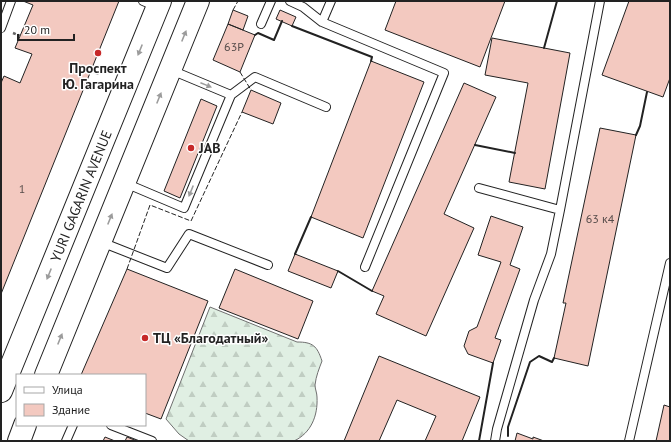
<svg xmlns="http://www.w3.org/2000/svg" width="671" height="442" font-family="'PT Sans',sans-serif">
<style>
.forest{fill:url(#forest-firs);stroke:#6f6f6f}
.building{fill:#f3c9c0;stroke:#222}
.lines{fill:none;stroke-linecap:round;stroke-linejoin:round}
.lane-casing{stroke:#222;stroke-width:10}
.secondary-casing{stroke:#222;stroke-width:24}
.path{stroke:#646464;stroke-width:2.5;stroke-dasharray:3 2;stroke-linecap:butt}
.lane{stroke:#fff;stroke-width:8}
.secondary{stroke:#fff;stroke-width:22}
.fence{stroke:#222;stroke-width:1;stroke-dasharray:5 2;stroke-linecap:butt}
.wall{stroke:#222;stroke-width:2}
.oneway{fill:#9c9c9c}
.poi-dot{fill:#c62828;stroke:#fff;stroke-width:1.5}
.labels{text-anchor:middle;stroke-width:3;stroke-linejoin:round;paint-order:stroke}
.number-label{font-size:12px;fill:#564c4a}
.poi-label{font-size:14px;font-weight:bold;fill:#222;stroke:#fff;text-anchor:start}
.street-label{font-size:14px;fill:#222;stroke:#fff}
</style>
<defs>
<pattern id="forest-firs" width="22" height="20" patternUnits="userSpaceOnUse"><rect width="22" height="20" fill="#e0efe3"/><path d="M5 1l3.5 6h-7zM16 11l3.5 6h-7z" fill="#c0cdc2"/></pattern>
</defs>
<rect width="100%" height="100%" fill="#fff"/>
<path class="forest" d="M210 307 297 342C313 342 317 346 322 361 319 369 316 376 315 385 315 389 317 393 317 397 318 416 311 433 294 441H189L179 434 166 419Z"/>
<path class="building" d="M23 1H119L1 294V83L4 76 20 83 32 54 15 48 33 5Z
M396 1H505L480 67 385 30Z
M629 1H670V78L663 97 602 75Z
M233 10 248 16 243 30 228 24Z
M280 10 296 17 292 26 276 19Z
M228 24 255 35 240 72 213 60Z
M492 38 570 53 545 189 509 182 528 83 485 75Z
M371 61 424 82 363 238 311 217Z
M464 83 496 97 444 214 474 228 426 336 376 314 384 296 372 291Z
M251 90 281 103 273 124 242 112Z
M201 99 217 106 180 198 164 191Z
M600 128 636 135 588 366 554 358 566 303H563Z
M491 216 523 227 510 265 520 269 495 338 501 340 493 363 468 354 464 346 469 331 477 327 501 262 478 255Z
M295 254 338 271 331 288 288 271Z
M127 269 208 301 161 419 145 413V375H81Z
M235 269 313 301 298 339 219 308Z
M379 356 480 397 462 441H425L436 416 397 400 379 441H344Z
M664 405 670 407V441H656Z
M517 433 533 439V437L544 441H515Z
M105 437 115 441H103Z
M127 437 137 441H125Z"/>
<g class="lines">
<defs>
<path id="lane" d="M143 1 157 7
M290 1 303 7 322 22 444 73 365 267
M322 22 331 1
M261 24 271 1
M1 28 11 1
M231 95 255 77 326 107
M125 183 184 208 231 95 171 70
M479 188 560 210
M101 242 167 268 189 234 268 265
M111 425 152 441
M66 441 73 425
M495 441 497 429 534 300 551 254 560 210 600 1
M629 441 670 263"/>
<path id="secondary" d="M46 375 198 1
M1 391 160 1
M19 441 25 425"/>
</defs>
<use href="#lane" class="lane-casing"/>
<use href="#secondary" class="secondary-casing"/>
<path class="path" d="M13 33 20 36
M91 71 99 74"/>
<use href="#lane" class="lane"/>
<use href="#secondary" class="secondary"/>
<path class="fence" d="M233 10 238 1
M240 72 251 90
M127 269 150 205 191 221 242 112"/>
<path class="wall" d="M292 26 372 57 371 61
M255 35 258 33 274 40 282 21
M544 48 557 1
M636 135 640 126 647 92
M475 145 515 153
M295 254 311 217
M338 271 372 291
M508 436V427L530 362 539 356 552 362 554 358
M479 441 493 363"/>
</g>
<defs><path id="oneway-solid" d="M-6-.8H1V-3.2L6.5 0L1 3.2V.8H-6Z"/></defs>
<g class="oneway">
<use href="#oneway-solid" transform="translate(184 36) rotate(-68)"/>
<use href="#oneway-solid" transform="translate(140 50) rotate(112)"/>
<use href="#oneway-solid" transform="translate(206 85) rotate(22)"/>
<use href="#oneway-solid" transform="translate(159 98) rotate(-68)"/>
<use href="#oneway-solid" transform="translate(191 191) rotate(112)"/>
<use href="#oneway-solid" transform="translate(110 219) rotate(-68)"/>
<use href="#oneway-solid" transform="translate(49 274) rotate(112)"/>
<use href="#oneway-solid" transform="translate(60 339) rotate(-68)"/>
</g>
<g class="poi-dot">
<circle cx="98" cy="53" r="4"/>
<circle cx="191" cy="148" r="4"/>
<circle cx="145" cy="338" r="4"/>
</g>
<g class="labels">
<g class="number-label">
<text x="234" y="51">63Р</text>
<text x="22" y="193">1</text>
<text x="600" y="223">63 к4</text>
</g>
<g class="poi-label">
<text x="98" y="73" text-anchor="middle">Проспект<tspan x="98" dy="16">Ю. Гагарина</tspan></text>
<text x="199" y="153">JAB</text>
<text x="153" y="343">ТЦ «Благодатный»</text>
</g>
<g class="street-label">
<text transform="translate(81 196) rotate(-68)" y="5">YURI GAGARIN AVENUE</text>
</g>
</g>
<rect width="671" height="442" fill="none" stroke="#222222" stroke-width="4"/>
<rect x="16" y="374" width="130" height="52" fill="#ffffff" stroke="#a7a7a7"/>
<rect x="24" y="387" width="20" height="6" fill="#ffffff" stroke="#a7a7a7"/>
<text x="52" y="394" font-size="12" fill="#222222">Улица</text>
<rect x="24" y="404" width="20" height="12" fill="#f3c9c0" stroke="#a7a7a7"/>
<text x="52" y="414" font-size="12" fill="#222222">Здание</text>
<path d="M18 34v6h56v-6" fill="none" stroke="#222222" stroke-width="2"/>
<text x="24" y="34" font-size="12" fill="#222222" stroke="#ffffff" stroke-width="3" paint-order="stroke">20 m</text>
</svg>
